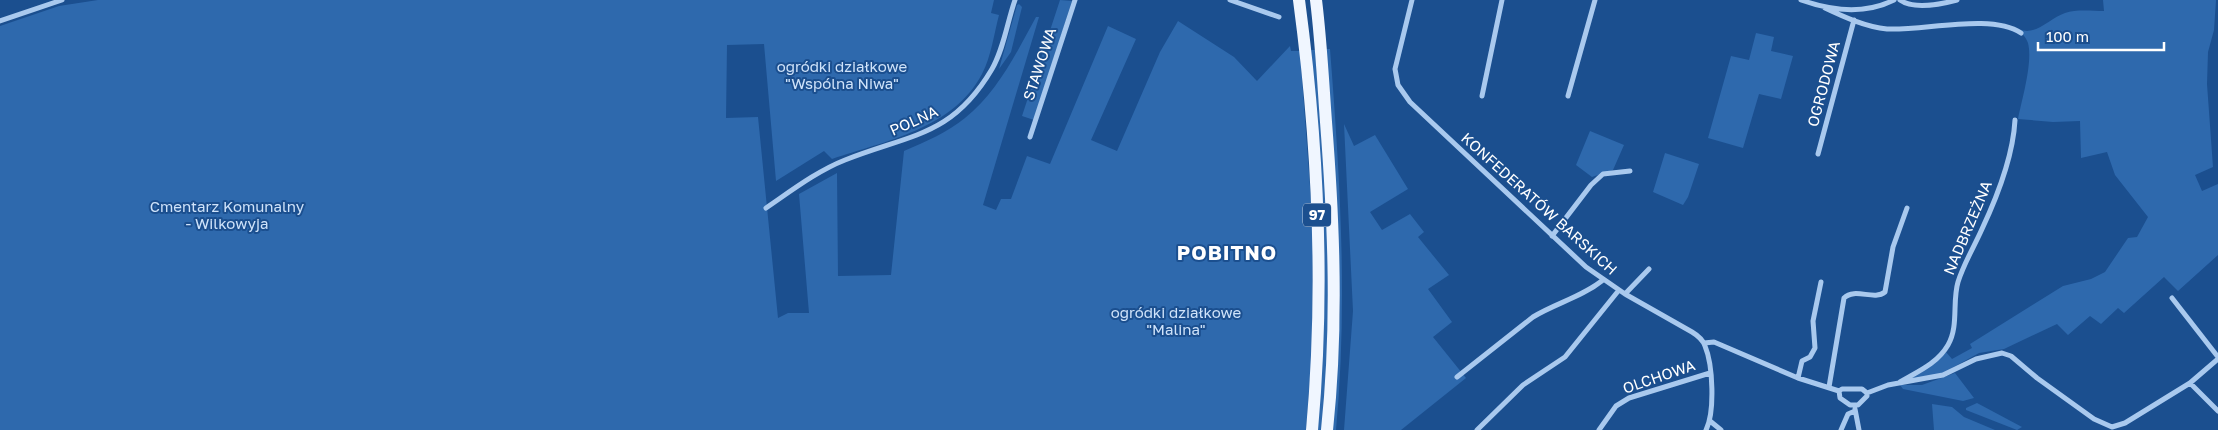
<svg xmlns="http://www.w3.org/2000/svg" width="2218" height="430" font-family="'Golos Text',sans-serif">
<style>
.green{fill:#2e69ad}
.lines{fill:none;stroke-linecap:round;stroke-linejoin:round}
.minor{stroke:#a9c9ee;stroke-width:5}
.primary{stroke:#f0f6ff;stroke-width:12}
.labels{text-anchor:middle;stroke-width:4;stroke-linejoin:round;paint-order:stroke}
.shield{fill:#1b4f8f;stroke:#bbcadd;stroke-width:1}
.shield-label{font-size:14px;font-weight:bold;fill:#fff}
.street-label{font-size:15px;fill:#fff;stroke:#1b4f8f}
.park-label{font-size:15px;fill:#cfe3fa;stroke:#1b4f8f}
.district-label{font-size:20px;font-weight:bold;letter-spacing:1px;fill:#fff;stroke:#1b4f8f}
</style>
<rect width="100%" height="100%" fill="#1b4f8f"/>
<path class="green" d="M98 0H994L991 13 999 15C994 34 991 57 982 74 953 129 885 141 832 159L824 151 776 181 764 44 727 45 726 118 758 117 778 318 788 313H809L799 194 837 173 838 276 891 275 904 151C925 142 948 132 965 118 997 93 1017 52 1036 17H1039L983 205 996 210 1001 199H1011L1027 156 1050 164 1108 26 1136 39 1091 140 1117 151 1160 52 1178 21 1234 57 1257 81 1290 46 1291 51H1300L1313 227 1312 353 1306 430H0V26L59 6Z
M1060 0 1072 1 1034 120 1022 116Z
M2103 0H2216L2214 30 2208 52 2207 84 2213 167 2195 175 2202 191 2218 184V255L2178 291 2164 277 2124 313 2118 308 2101 324 2090 316 2068 335 2057 324 2004 349 1979 353 1943 373 1906 381 1929 368 1946 352 1952 359 1972 348 1970 344 2063 286 2091 279 2105 272 2128 238 2137 237 2148 217 2115 175 2107 152 2081 158 2080 121 2053 122 2018 119C2022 99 2033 62 2028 43 2026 37 2022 34 2019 29 2035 37 2050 18 2065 13 2076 9 2092 11 2104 11Z
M1019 4 1022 7 1011 52 999 69 1017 5Z
M1756 33 1774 37 1771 51 1793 56 1781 99 1759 94 1743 148 1708 138 1731 56 1749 60Z
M1326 49H1330C1340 177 1348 302 1336 430H1332L1340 315 1339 254Z
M1310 50H1315L1328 221V357L1322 430H1317Z
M1344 124 1354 146 1375 135 1408 189 1370 212 1382 230 1410 214 1424 232 1418 237 1449 275 1428 289 1452 322 1433 337 1466 378 1401 430H1344L1353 311Z
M1590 131 1624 145 1613 170 1592 177 1576 165Z
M1665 153 1699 164 1688 197 1683 205 1653 192Z
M1955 373 1974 398 1963 401 1903 389 1900 385H1922Z
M1977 403 2022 427 2017 430 1966 410V408Z
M1932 404 1952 407 1964 417 1995 430H1934Z"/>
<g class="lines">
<path class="minor" d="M1230 0 1279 17
M1412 0 1395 69 1398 85 1410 102 1586 267 1625 294 1692 332C1697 335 1703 340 1705 346 1713 365 1715 412 1706 430
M1801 0C1832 11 1864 15 1894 0
M1900 0C1914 10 1942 4 1957 0
M1825 8C1844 17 1866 27 1887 29 1924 31 1991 13 2021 33
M0 21 62 0
M1482 96 1502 0
M1568 96 1595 0
M1030 137 1075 0
M1818 154 1854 20
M766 208C791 191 817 171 845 160 910 134 952 137 992 69 1004 48 1007 23 1015 0
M1552 236 1591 185 1603 174 1630 171
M1625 294 1649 269
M2172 298 2218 357
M1704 343 1714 342 1798 378 1839 391
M1457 377 1533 317C1556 303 1582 297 1603 280
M1798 378 1802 361 1810 357 1815 348 1813 321 1821 282
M1900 382C1917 372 1937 364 1948 345 1959 326 1952 302 1958 282 1964 263 1974 247 1982 229 1998 195 2013 157 2015 120
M2190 383 2218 411
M1829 387 1844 298C1855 287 1874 301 1885 292L1893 247 1907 208
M1842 389H1862L1867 393V396L1858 405H1850L1840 398 1839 391Z
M1867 393 1888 385 1943 375 1976 359 2002 353 2011 356 2037 378 2094 419 2112 427 2125 423 2190 383 2218 359
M1855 409 1859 430
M1710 421 1721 430
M1477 430 1523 385 1565 357 1619 290
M1599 430 1616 406 1629 398 1710 373
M1841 430 1848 414 1855 411"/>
<path class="primary" d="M1299 0C1318 142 1325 287 1312 430
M1316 0C1321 40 1323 81 1326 122 1334 225 1338 327 1327 430"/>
</g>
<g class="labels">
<rect class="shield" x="1303" y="203.5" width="28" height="23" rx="4"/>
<g class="shield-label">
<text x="1317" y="220">97</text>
</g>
<g class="street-label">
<text transform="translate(1040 64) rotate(-72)" y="5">STAWOWA</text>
<text transform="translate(1824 84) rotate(-75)" y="5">OGRODOWA</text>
<text transform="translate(914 121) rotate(-24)" y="5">POLNA</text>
<text transform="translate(1539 204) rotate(42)" y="5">KONFEDERATÓW BARSKICH</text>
<text transform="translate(1968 228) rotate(-67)" y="5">NADBRZEŻNA</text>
<text transform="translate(1659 377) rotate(-19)" y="5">OLCHOWA</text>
</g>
<g class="park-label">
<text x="842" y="72">ogródki działkowe<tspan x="842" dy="17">"Wspólna Niwa"</tspan></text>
<text x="227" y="212">Cmentarz Komunalny<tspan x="227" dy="17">- Wilkowyja</tspan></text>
<text x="1176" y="318">ogródki działkowe<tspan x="1176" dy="17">"Malina"</tspan></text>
</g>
<g class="district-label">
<text x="1227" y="260">POBITNO</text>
</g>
</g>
<path d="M2038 42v8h126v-8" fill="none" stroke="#ffffff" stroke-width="2.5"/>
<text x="2046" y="42" font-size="15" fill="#ffffff" stroke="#1b4f8f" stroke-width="4" paint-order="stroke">100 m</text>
</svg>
